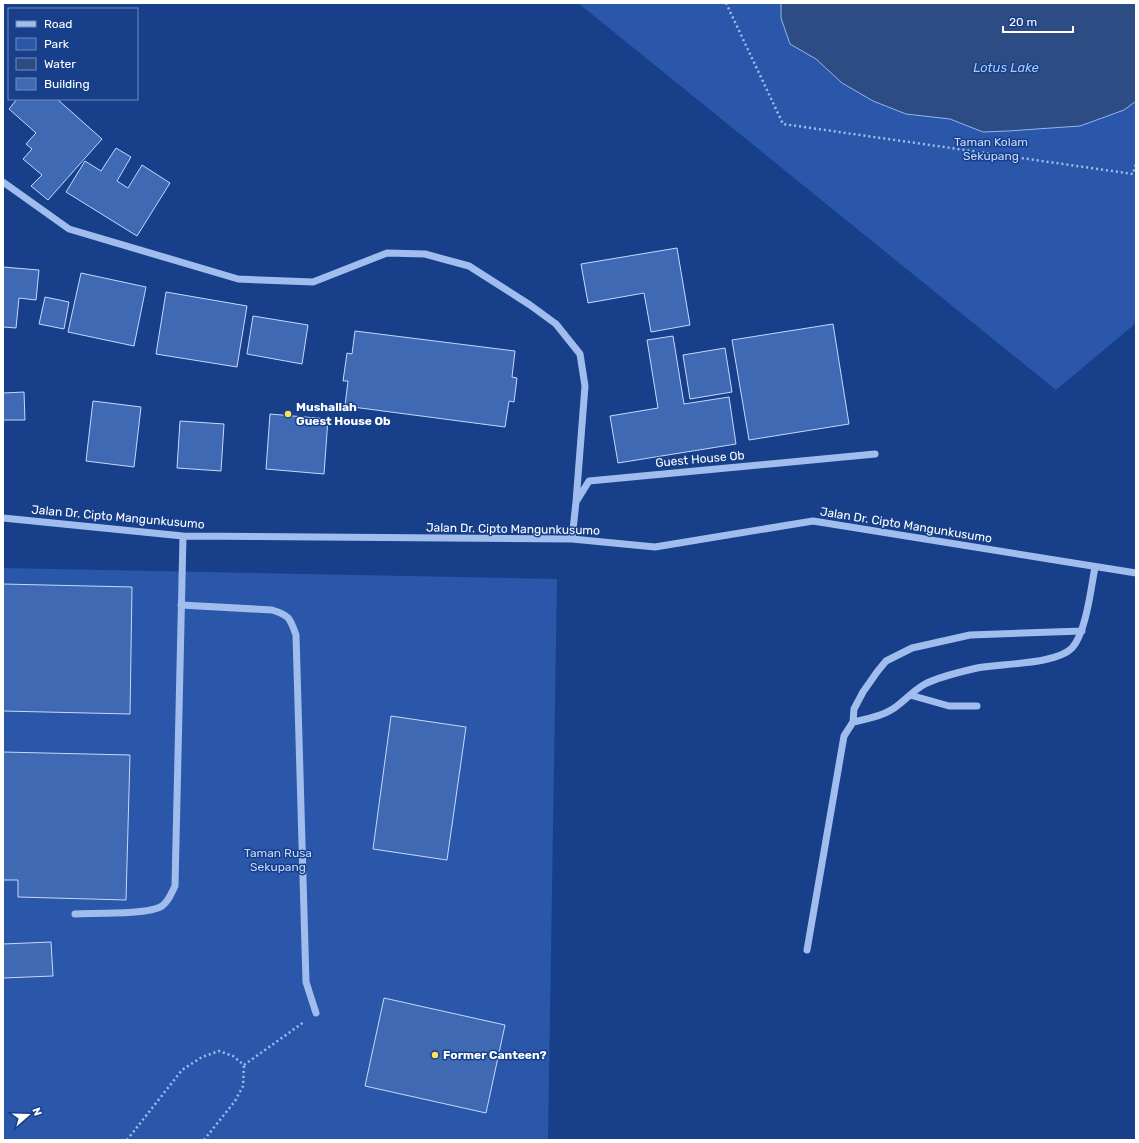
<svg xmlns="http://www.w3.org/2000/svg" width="1139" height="1143" font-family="Rubik,sans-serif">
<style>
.green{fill:#2a57a9}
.water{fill:#2e4c84;stroke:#93b6f1}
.building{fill:#3f69b3;stroke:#c6d9fa}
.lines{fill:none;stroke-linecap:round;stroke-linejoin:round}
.path{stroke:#a0bdee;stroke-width:2.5;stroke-dasharray:2 3;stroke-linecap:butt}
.minor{stroke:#a0bdee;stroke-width:7}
.poi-dot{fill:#ffdf5d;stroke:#173f8a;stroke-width:1.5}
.labels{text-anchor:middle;stroke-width:3;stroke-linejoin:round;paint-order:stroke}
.park-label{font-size:12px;fill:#c6d9fa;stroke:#173f8a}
.poi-label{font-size:12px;font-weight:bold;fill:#fff;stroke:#173f8a;text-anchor:start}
.street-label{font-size:12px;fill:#fff;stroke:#173f8a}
.water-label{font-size:13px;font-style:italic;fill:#acc7f6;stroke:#173f8a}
</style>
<rect width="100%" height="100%" fill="#173f8a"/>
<path class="green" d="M578 3H1136V323L1056 390Z
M3 568 557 579 548 1140H3Z"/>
<path class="water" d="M781 3H1136V101L1124 110 1080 126 1008 131 983 132 950 119 906 114 873 101 842 83 816 59 790 44 781 18Z"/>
<path class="building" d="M17 99H57L102 139 48 200 31 186 42 175 23 159 32 149 26 144 36 133 9 109Z
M116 148 131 157 117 181 128 188 142 165 170 183 137 236 66 192 85 161 101 171Z
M677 248 690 325 651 332 644 293 588 303 581 264Z
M3 267 39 270 36 300 19 298 16 328 3 327Z
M81 273 146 287 134 346 68 332Z
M166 292 247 306 237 367 156 354Z
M45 297 69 302 64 329 39 324Z
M253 316 308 325 302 364 247 354Z
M833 324 849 424 749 440 732 340Z
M355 331 515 351 512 377 517 378 514 402 509 401 505 427 345 406 348 381H343L347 353 352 354Z
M673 336 684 404 729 397 736 444 618 463 610 416 658 408 647 340Z
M725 348 732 392 690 399 683 355Z
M24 392 25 420H3V393Z
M93 401 141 407 134 467 86 461Z
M270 414 328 419 324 474 266 469Z
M180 421 224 424 221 471 177 468Z
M3 584 132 587 130 714 3 711Z
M391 716 466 727 447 860 373 849Z
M3 752 130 755 126 900 18 897V880H3Z
M51 942 53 976 3 978V944Z
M384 998 505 1025 486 1113 365 1086Z"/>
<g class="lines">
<path class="path" d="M726 3 783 124 1133 174 1136 163
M244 1065 304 1022
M127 1140 182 1070 202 1057 219 1051 233 1056 244 1065
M204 1140 235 1101 243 1086 244 1065"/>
<path class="minor" d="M3 182 69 229 238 279 313 282 387 253 425 254 469 266 530 305 556 324 580 354 585 386 576 502
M3 518 183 536 572 539 655 547 813 521 1136 573
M572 539 576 502 589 481 875 454
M181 605 272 610C289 615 290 618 296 635L306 982 316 1013
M910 695 949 706H977
M853 722 854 709 863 692 877 672 886 661 912 648 970 635 1082 631
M75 914C93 913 148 915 162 906 169 901 171 894 175 886L183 536
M807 950 844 736 853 722C866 719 880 717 891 710 903 703 912 691 925 684 936 678 964 671 977 668 1001 663 1055 665 1072 648 1086 633 1091 588 1095 567"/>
</g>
<g class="poi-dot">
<circle cx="288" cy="414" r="4"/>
<circle cx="435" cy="1055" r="4"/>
</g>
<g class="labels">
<g class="park-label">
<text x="991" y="146">Taman Kolam<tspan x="991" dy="14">Sekupang</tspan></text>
<text x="278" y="857">Taman Rusa<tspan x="278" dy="14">Sekupang</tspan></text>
</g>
<g class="poi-label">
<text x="296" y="411">Mushallah<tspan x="296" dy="14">Guest House Ob</tspan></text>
<text x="443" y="1059">Former Canteen?</text>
</g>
<g class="street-label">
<text transform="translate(700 459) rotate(-5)" y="4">Guest House Ob</text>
<text transform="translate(118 517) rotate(5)" y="4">Jalan Dr. Cipto Mangunkusumo</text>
<text transform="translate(906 525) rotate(9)" y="4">Jalan Dr. Cipto Mangunkusumo</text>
<text transform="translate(513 529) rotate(1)" y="4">Jalan Dr. Cipto Mangunkusumo</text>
</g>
<g class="water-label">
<text x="1006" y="72">Lotus Lake</text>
</g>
</g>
<rect width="1139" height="1143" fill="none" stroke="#ffffff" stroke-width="8"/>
<rect x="8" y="8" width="130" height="92" fill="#173f8a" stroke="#748cb9"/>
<rect x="16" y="21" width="20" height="6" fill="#a0bdee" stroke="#748cb9"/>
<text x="44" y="28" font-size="12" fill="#ffffff">Road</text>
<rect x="16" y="38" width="20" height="12" fill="#2a57a9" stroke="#748cb9"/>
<text x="44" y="48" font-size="12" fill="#ffffff">Park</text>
<rect x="16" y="58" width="20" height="12" fill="#2e4c84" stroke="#748cb9"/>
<text x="44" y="68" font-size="12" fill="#ffffff">Water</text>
<rect x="16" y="78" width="20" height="12" fill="#3f69b3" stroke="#748cb9"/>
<text x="44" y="88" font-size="12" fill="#ffffff">Building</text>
<g transform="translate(28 1115) rotate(70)" stroke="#173f8a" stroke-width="3" paint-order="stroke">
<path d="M0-3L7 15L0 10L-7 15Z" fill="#ffffff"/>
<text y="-6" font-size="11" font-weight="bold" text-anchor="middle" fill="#ffffff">N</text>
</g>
<path d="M1003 26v6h70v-6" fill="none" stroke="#ffffff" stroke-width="2"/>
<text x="1009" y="26" font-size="12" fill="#ffffff" stroke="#173f8a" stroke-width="3" paint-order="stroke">20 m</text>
</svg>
